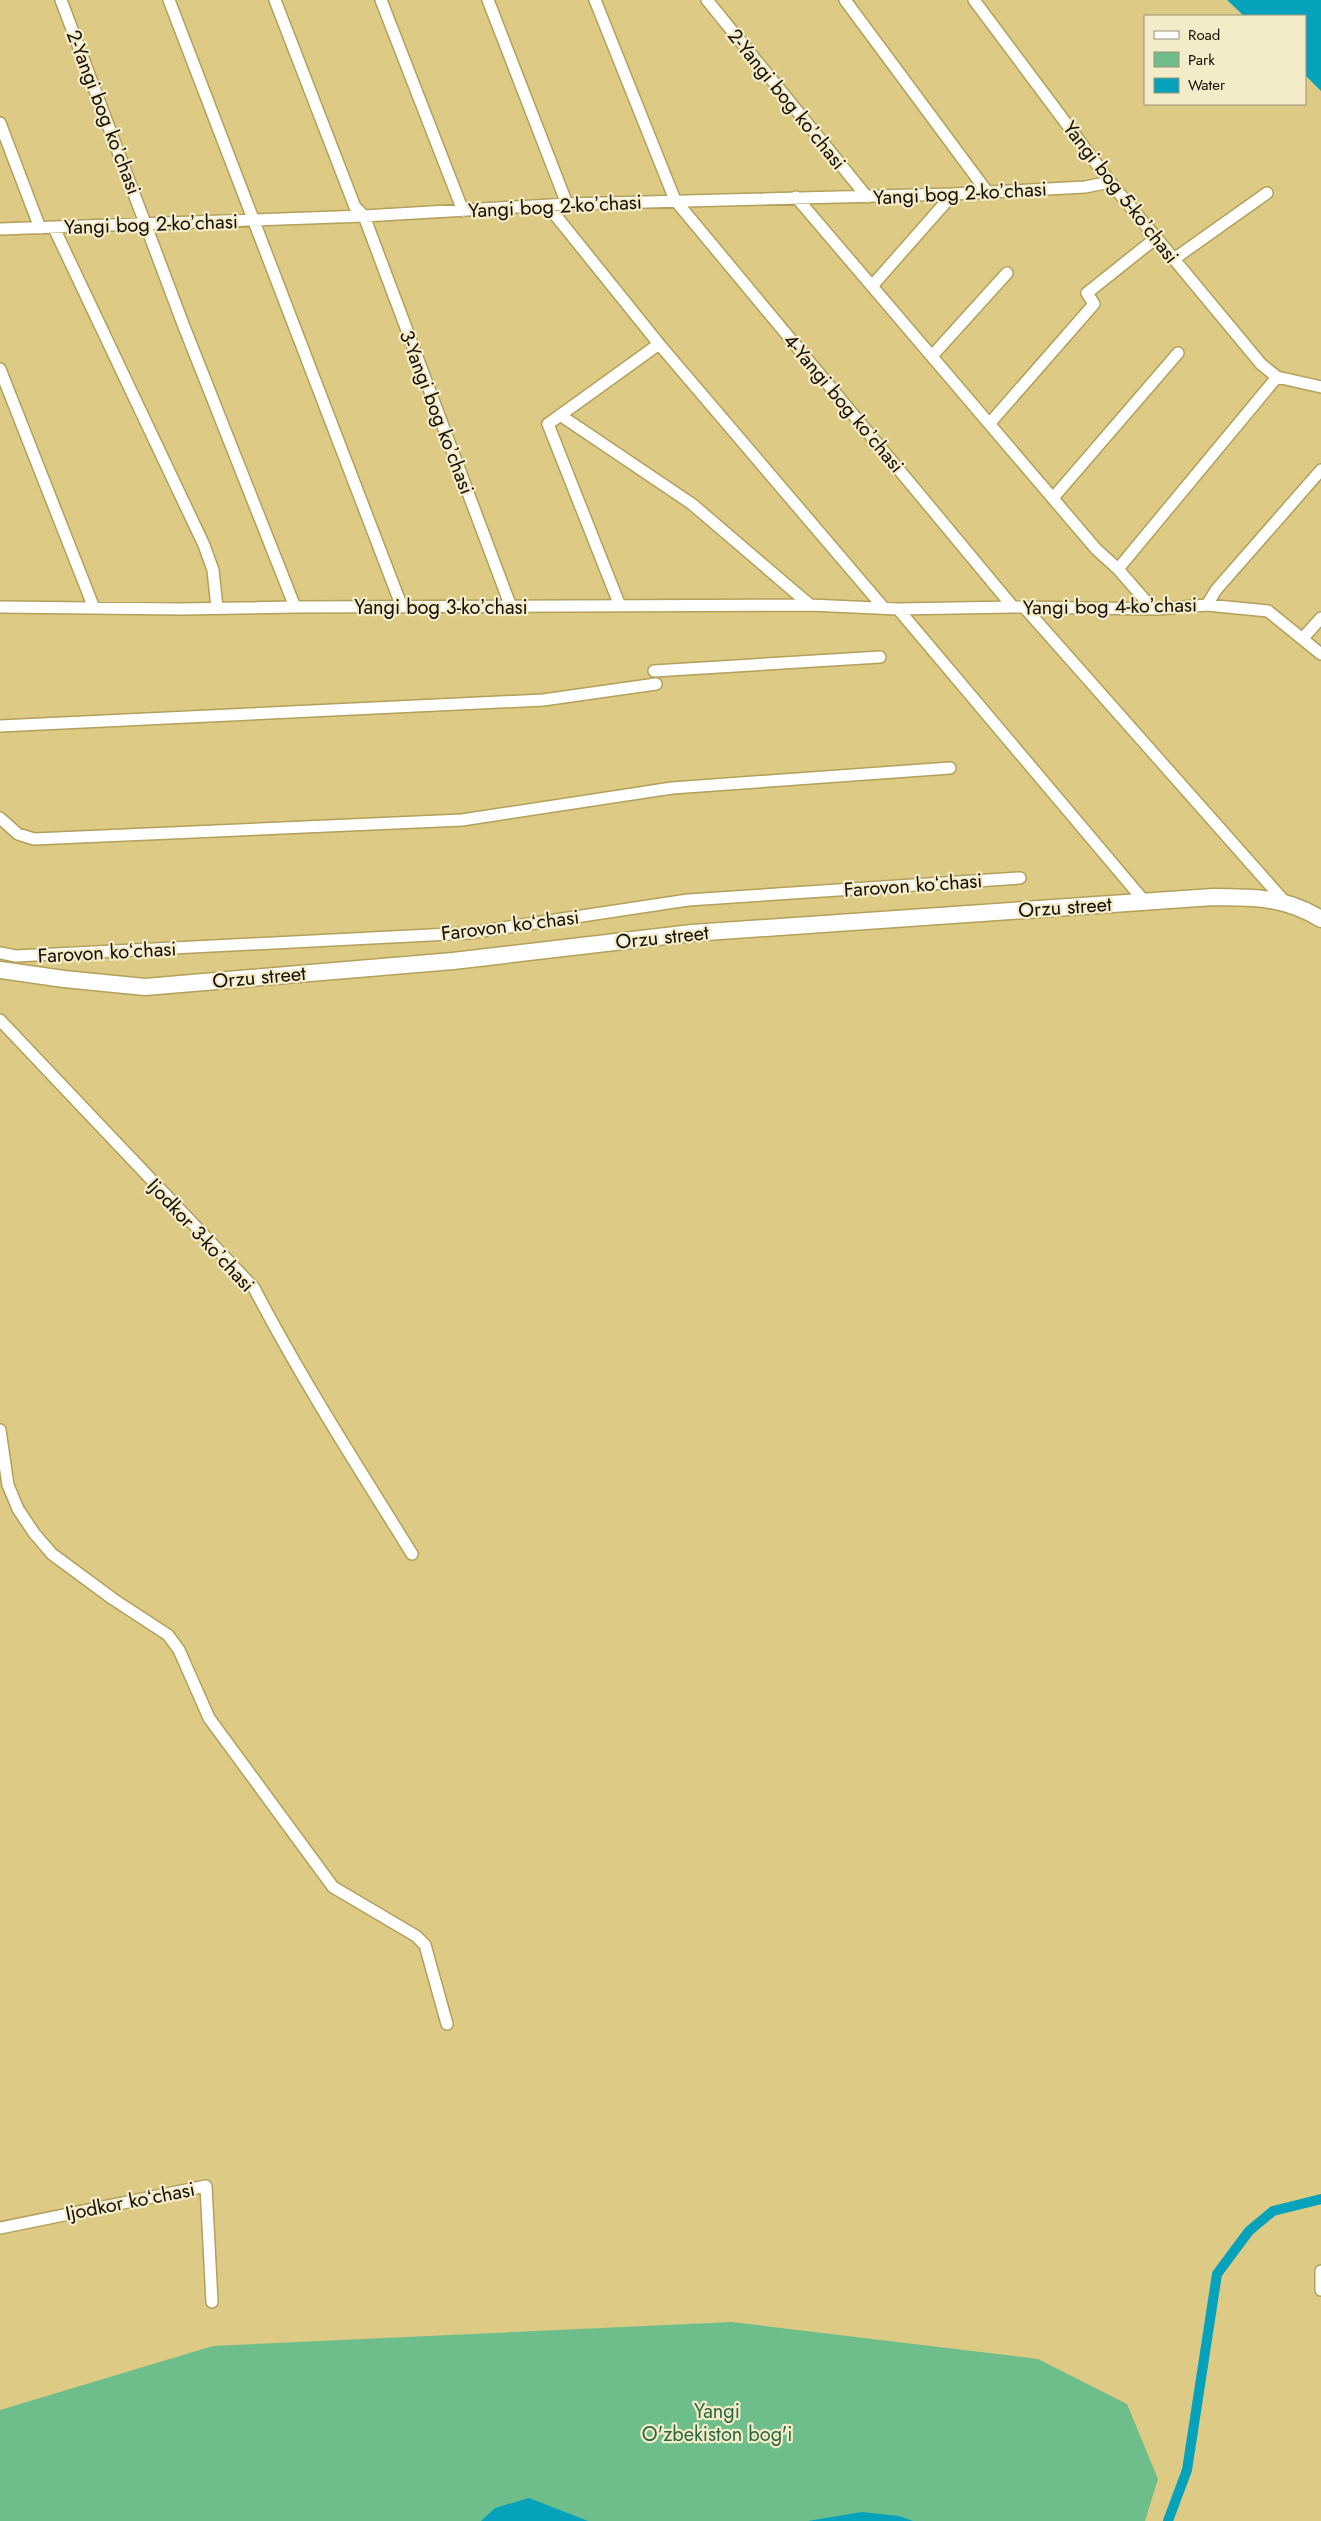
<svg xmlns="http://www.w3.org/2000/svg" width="1321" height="2521" font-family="Jost,sans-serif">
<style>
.green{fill:#6ebe8c}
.water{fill:#06a2bc}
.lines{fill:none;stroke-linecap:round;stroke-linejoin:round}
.canal{stroke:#06a2bc;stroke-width:10}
.street-casing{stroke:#b2a05b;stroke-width:14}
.secondary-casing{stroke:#b2a05b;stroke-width:19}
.street{stroke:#fff;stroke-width:11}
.secondary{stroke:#fff;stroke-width:16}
.labels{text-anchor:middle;stroke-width:4.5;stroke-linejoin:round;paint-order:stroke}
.street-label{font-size:20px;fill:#140d00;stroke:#f4ebc9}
.park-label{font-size:20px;fill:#286642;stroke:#f4ebc9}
</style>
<rect width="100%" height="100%" fill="#ddca84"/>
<path class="green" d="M732 2322 1038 2359 1127 2404 1158 2479 1145 2521H0V2410L213 2346Z"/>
<path class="water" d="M1227 0H1321V91L1305 75V16H1244Z
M529 2498 588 2521H481L495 2508Z
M862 2512 899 2516 913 2521H808Z"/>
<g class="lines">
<path class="canal" d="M1168 2521 1187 2470 1217 2274 1249 2231 1273 2211 1321 2199"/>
<defs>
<path id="street" d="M61 0 183 324 295 607
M169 0 402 607
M275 0 355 207 364 216 511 607
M381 0 463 211
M488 0 567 204
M595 0 675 200 1013 607
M707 0 867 197
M845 0 988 193
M974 0 1110 182 1261 364 1277 377 1321 387
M0 123 40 228
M796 197 1096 549 1118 569 1151 607
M548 206 659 344 883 607
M54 228 204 545 213 570 217 608
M0 229 364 216 567 204 953 194 1085 187 1110 182
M1174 259 1267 193
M872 286 953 194
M932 356 1007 273
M0 369 94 608
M560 415 692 504 810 605
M990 423 1094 304 1087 293 1156 238
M1053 498 1178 353
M1118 569 1277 377
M1207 605 1216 590 1321 470
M620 606 548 424 659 344
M0 607 181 609 295 607 810 605 898 609 1013 607 1158 609 1207 605 1268 611 1321 654
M1025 608 1284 901
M898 609 1145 902
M1303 638 1321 618
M654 671 880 657
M0 726 543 700 656 684
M0 818 18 834 34 839 462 820 672 788 950 768
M0 953 16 956 469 933 688 900 1020 878
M0 1020 254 1288C302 1380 358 1467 412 1554
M0 1430 8 1485 18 1509 34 1533 52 1554 113 1599 168 1635 179 1650 209 1718 333 1887 416 1936 425 1945 447 2024
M0 2228 206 2186 212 2302
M1321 2271V2290"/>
<path id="secondary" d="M0 970 64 979 145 987 453 961 692 933 1213 897C1254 897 1285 897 1321 919"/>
</defs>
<use href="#street" class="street-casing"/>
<use href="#secondary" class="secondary-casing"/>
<use href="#street" class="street"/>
<use href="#secondary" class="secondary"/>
</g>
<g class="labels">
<g class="street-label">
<text transform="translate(787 99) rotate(51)" y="7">2-Yangi bog koʼchasi</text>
<text transform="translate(104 112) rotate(69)" y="7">2-Yangi bog koʼchasi</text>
<text transform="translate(1121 192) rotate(52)" y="7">Yangi bog 5-koʼchasi</text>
<text transform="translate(960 193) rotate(-3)" y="7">Yangi bog 2-koʼchasi</text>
<text transform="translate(555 206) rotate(-3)" y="7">Yangi bog 2-koʼchasi</text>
<text transform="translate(151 224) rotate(-2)" y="7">Yangi bog 2-koʼchasi</text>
<text transform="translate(844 403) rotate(50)" y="7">4-Yangi bog koʼchasi</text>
<text transform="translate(437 412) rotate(69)" y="7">3-Yangi bog koʼchasi</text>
<text transform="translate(1110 606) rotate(-1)" y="7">Yangi bog 4-koʼchasi</text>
<text x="441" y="614">Yangi bog 3-koʼchasi</text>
<text transform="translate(913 885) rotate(-4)" y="7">Farovon koʻchasi</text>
<text transform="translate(1065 907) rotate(-4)" y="7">Orzu street</text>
<text transform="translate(510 925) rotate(-7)" y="7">Farovon koʻchasi</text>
<text transform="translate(662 937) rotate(-6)" y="7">Orzu street</text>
<text transform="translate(107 952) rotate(-3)" y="7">Farovon koʻchasi</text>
<text transform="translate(259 977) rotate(-5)" y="7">Orzu street</text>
<text transform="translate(201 1235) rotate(47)" y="7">Ijodkor 3-koʼchasi</text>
<text transform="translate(130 2201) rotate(-11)" y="7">Ijodkor koʻchasi</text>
</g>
<g class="park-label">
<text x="717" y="2418">Yangi<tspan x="717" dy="23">O'zbekiston bog'i</tspan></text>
</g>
</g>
<rect x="1144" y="15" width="162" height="90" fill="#f4ebc9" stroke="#9a9279"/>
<rect x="1154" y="31" width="25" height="8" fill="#ffffff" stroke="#9a9279"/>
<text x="1188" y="40" font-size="15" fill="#140d00">Road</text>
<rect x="1154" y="52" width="25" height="15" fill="#6ebe8c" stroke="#9a9279"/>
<text x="1188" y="65" font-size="15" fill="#140d00">Park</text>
<rect x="1154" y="78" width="25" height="15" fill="#06a2bc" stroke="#9a9279"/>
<text x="1188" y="90" font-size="15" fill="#140d00">Water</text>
</svg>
